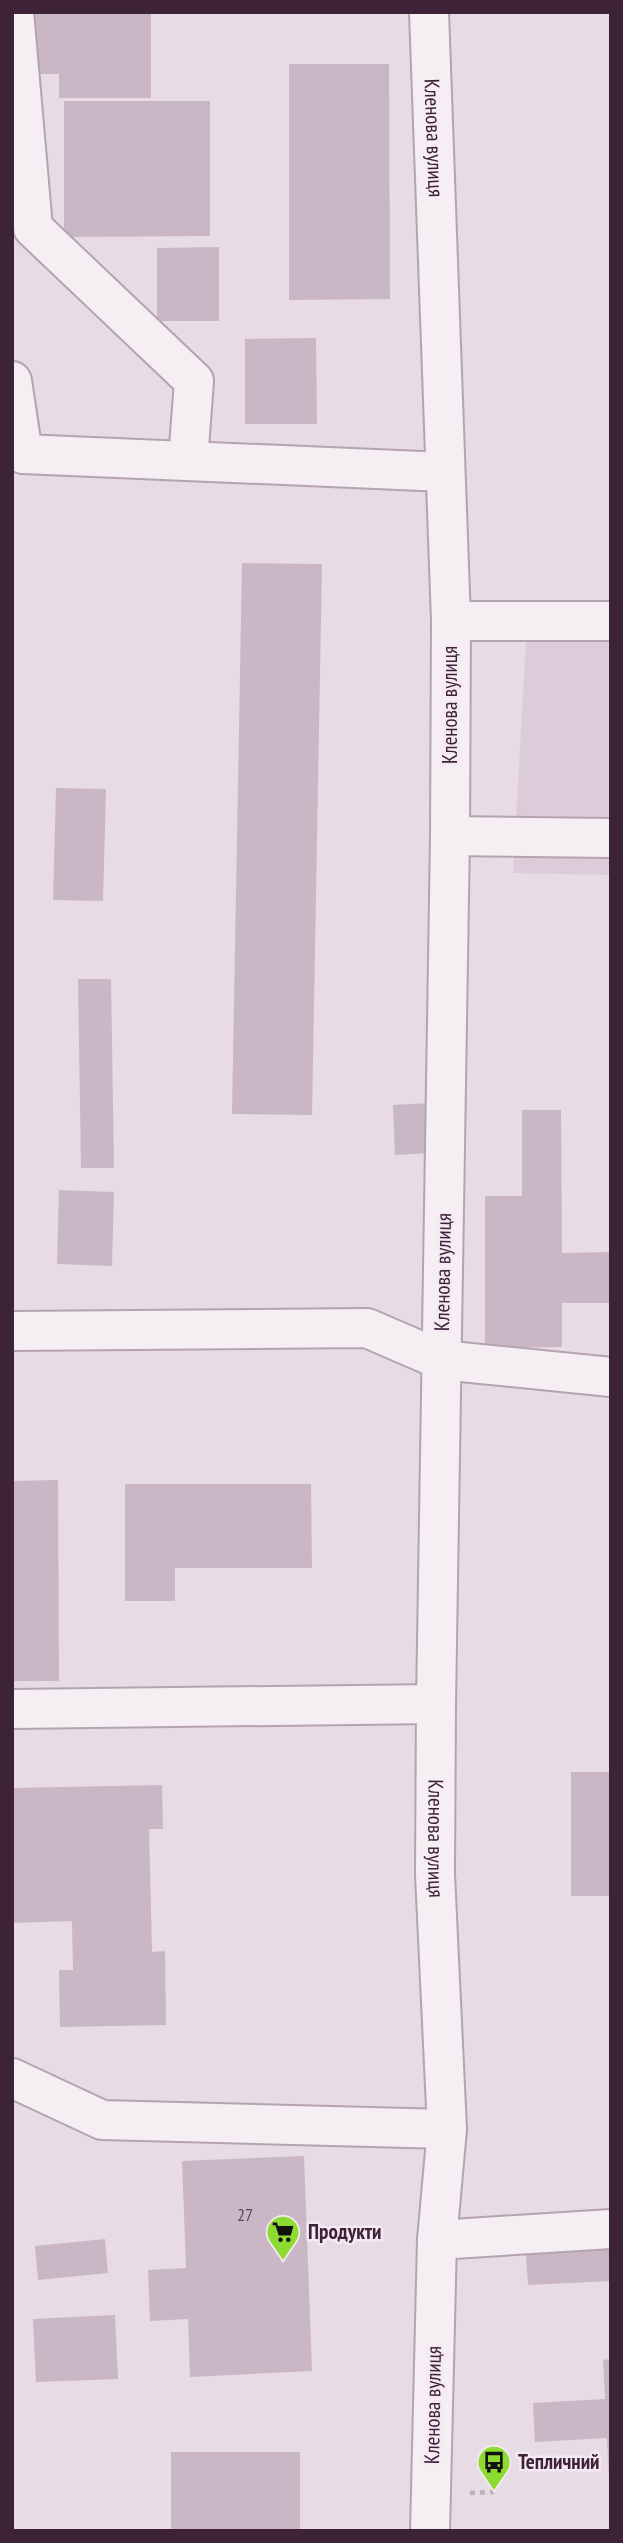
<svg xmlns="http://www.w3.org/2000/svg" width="623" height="2543" font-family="'PT Sans Narrow',sans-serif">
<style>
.built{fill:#dcccd9}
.building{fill:#cab7c6}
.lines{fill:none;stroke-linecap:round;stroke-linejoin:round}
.minor-casing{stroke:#b4a4b0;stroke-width:42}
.path{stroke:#beb1bb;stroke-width:4.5;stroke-dasharray:5 5;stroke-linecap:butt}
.minor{stroke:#f5eef3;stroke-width:38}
.labels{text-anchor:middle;stroke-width:5;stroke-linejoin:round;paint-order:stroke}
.number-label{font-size:18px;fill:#61485c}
.street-label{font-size:21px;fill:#3e2338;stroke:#f5eaf3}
.poi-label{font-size:21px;font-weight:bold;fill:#3e2338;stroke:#f5eaf3;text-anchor:start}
</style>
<rect width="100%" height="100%" fill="#e7dbe4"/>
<path class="built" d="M526 642H611V875L513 873Z"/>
<path class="building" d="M32 12H151V98H59V74H32Z
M289 64H389L390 299 289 300Z
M64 101H210V236L64 237Z
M219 247V321H157V248Z
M316 338 317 424H245V339Z
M242 563 322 564 312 1115 232 1114Z
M56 788 106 789 103 901 53 900Z
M78 979H111L114 1168H81Z
M429 1103 432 1153 395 1155 393 1105Z
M522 1110H561L562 1253 611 1252V1303H562V1347L485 1348V1196H522Z
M59 1190 114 1192 112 1266 57 1264Z
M58 1480 59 1681H12V1481Z
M125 1484H311L312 1568H175V1601H125Z
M571 1772H611V1896H571Z
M162 1785 163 1829H149L152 1952 165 1951 166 2025 60 2027 59 1970H73L72 1921 12 1923V1788Z
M304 2156 312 2371 190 2377 188 2319 150 2321 148 2270 186 2268 182 2161Z
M611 2235V2281L528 2285 525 2240Z
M105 2239 108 2273 38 2280 35 2246Z
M115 2315 118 2379 36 2382 33 2319Z
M611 2359V2480H609L607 2438 535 2442 533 2403 605 2399 603 2360Z
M171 2452H300V2531H171Z"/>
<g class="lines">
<defs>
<g id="minor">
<path d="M14 12 33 228 194 381 188 461"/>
<path id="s1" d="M429 12 451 621 450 836 436 1704 435 1874 447 2129 437 2240 430 2531"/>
<path d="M12 381 23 454 445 472"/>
<path d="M451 621H611"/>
<path d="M450 836 611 838"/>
<path d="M12 1331 367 1328 441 1360 611 1377"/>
<path d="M12 1709 436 1704"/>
<path d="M12 2078 102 2120 447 2129"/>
<path d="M437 2240 611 2229"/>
</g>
</defs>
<use href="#minor" class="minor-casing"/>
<path class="path" d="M470 2493 494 2492"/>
<use href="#minor" class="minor"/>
</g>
<defs>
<symbol id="supermarket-pin" viewBox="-11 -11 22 30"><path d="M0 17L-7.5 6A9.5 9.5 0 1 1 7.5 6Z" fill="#8ddb30" stroke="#f5eaf3"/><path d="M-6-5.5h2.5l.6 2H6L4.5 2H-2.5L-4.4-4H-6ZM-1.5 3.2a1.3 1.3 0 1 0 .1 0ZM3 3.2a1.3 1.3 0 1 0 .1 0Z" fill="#111"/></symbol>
<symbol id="bus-pin" viewBox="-11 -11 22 30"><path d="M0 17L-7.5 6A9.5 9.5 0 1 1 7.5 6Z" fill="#8ddb30" stroke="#f5eaf3"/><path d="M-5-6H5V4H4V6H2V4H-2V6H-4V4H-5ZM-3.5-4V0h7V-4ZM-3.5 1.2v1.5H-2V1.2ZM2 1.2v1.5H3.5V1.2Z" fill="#111"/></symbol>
</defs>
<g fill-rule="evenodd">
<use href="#supermarket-pin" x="264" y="2213" width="38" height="52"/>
<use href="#bus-pin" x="475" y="2443" width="38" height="52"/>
</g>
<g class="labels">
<g class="number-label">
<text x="245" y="2221">27</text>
</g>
<g class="street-label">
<text dy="7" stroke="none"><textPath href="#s1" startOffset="126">Кленова вулиця</textPath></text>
<text transform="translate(450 705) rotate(-90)" y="7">Кленова вулиця</text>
<text transform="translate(443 1272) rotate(-89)" y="7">Кленова вулиця</text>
<text dy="7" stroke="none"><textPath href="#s1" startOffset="1827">Кленова вулиця</textPath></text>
<text transform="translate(433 2405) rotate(-89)" y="7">Кленова вулиця</text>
</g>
<g class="poi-label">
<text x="308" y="2239">Продукти</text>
<text x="518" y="2469">Тепличний</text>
</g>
</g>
<rect width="623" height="2543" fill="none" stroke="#3e2338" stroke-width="28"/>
</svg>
